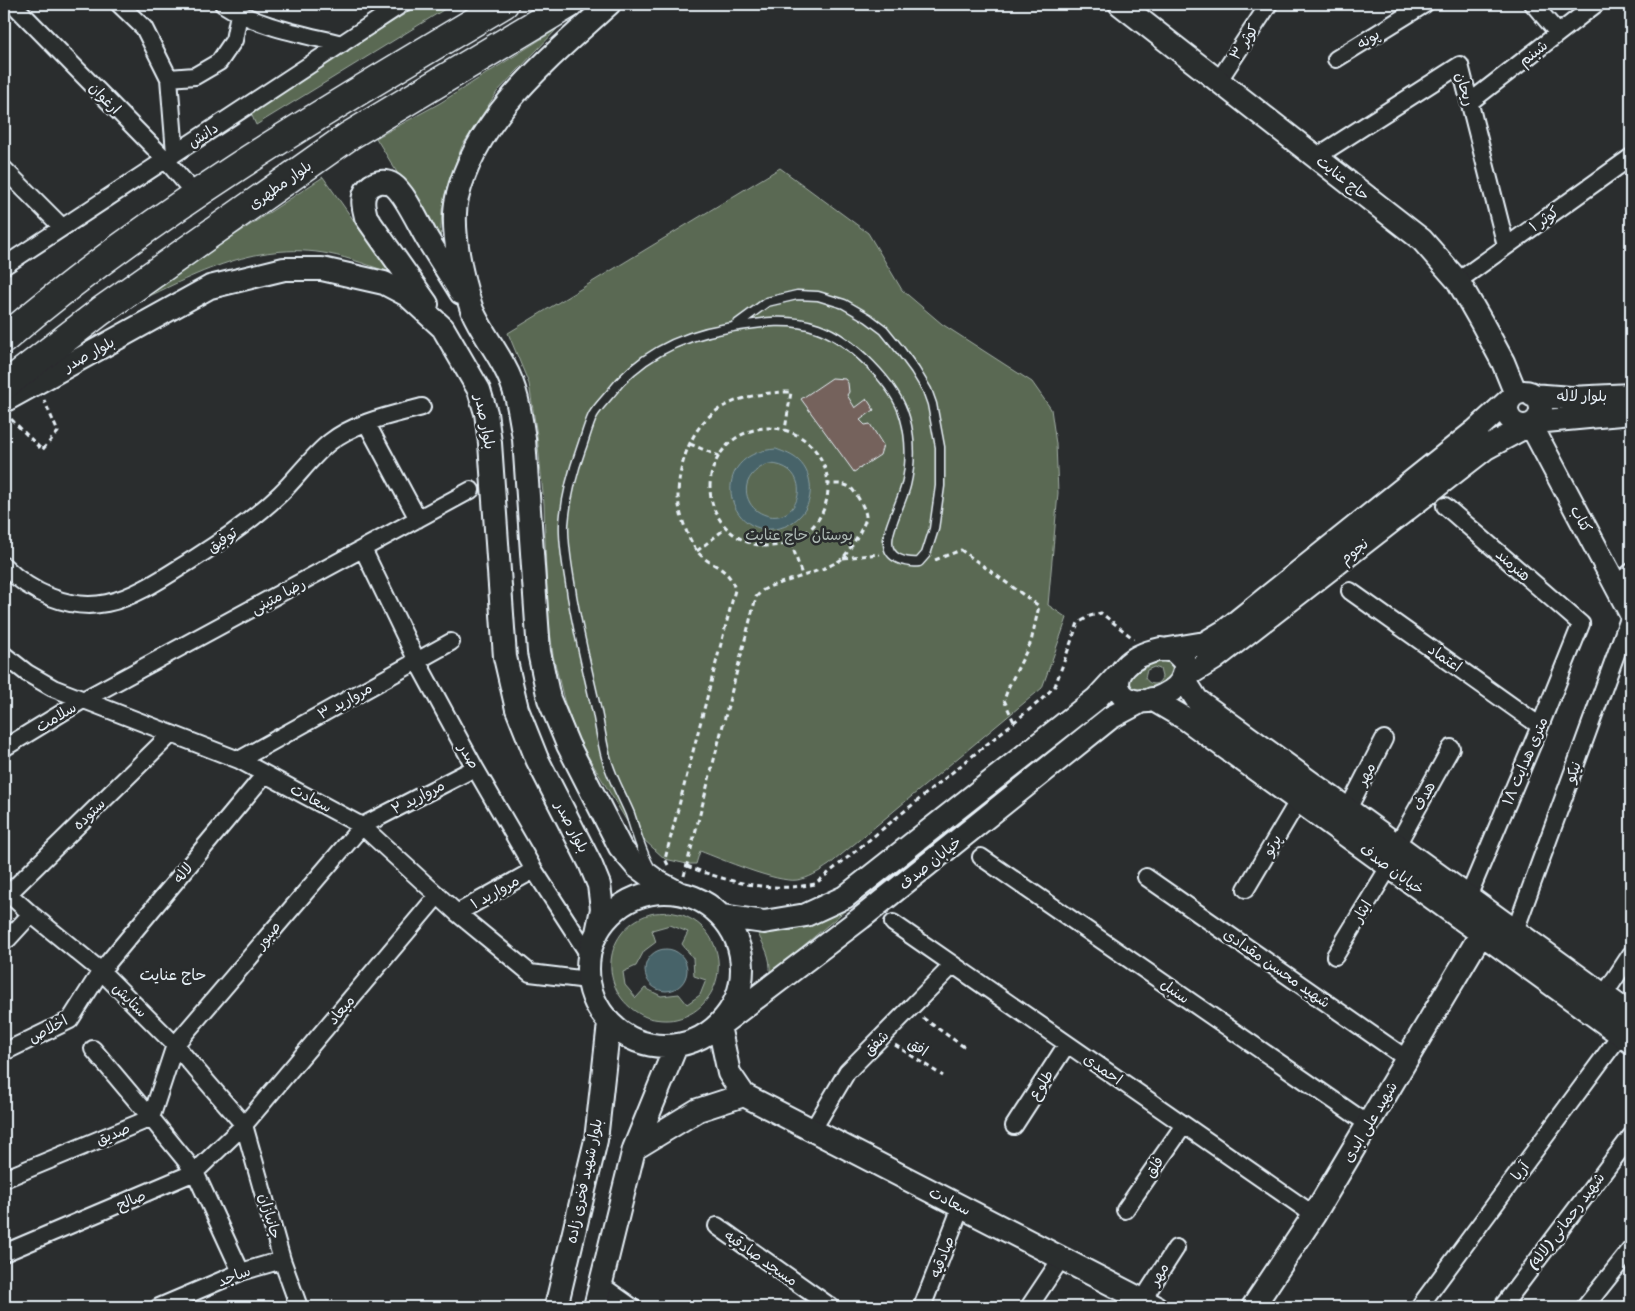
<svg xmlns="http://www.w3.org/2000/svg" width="1635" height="1311" font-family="Sriracha,'Playpen Sans Arabic',sans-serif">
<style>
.green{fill:#5a6952;stroke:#a1ada5;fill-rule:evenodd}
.water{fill:#466469;stroke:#879ca2;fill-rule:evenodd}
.building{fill:#74625c;stroke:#e8f1f8}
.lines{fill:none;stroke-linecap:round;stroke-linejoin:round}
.lane-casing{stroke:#e8f1f8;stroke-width:11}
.street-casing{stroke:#e8f1f8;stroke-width:20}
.secondary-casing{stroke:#e8f1f8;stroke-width:26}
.highway-casing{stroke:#e8f1f8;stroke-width:31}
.path{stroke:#e8f1f8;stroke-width:3;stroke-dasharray:5 4;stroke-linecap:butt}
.lane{stroke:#2a2d2e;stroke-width:8}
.street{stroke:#2a2d2e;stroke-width:16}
.secondary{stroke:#2a2d2e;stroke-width:22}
.highway{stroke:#2a2d2e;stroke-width:28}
.labels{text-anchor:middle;stroke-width:5;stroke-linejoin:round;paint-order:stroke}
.street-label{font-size:15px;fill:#e8f1f8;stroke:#2a2d2e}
.park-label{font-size:15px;fill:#afbbb6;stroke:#2a2d2e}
.neighbourhood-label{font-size:16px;fill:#e8f1f8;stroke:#2a2d2e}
</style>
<rect width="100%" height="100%" fill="#2a2d2e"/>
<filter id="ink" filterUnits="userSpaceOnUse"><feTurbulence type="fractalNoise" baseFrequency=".02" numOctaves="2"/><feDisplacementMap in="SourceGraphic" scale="10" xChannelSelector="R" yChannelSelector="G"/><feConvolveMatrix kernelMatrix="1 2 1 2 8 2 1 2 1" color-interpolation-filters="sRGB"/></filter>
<g filter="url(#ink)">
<path class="green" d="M421 4H453L256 125 250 111Z
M557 29 497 92 462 146 450 178 442 210 440 243 376 138 440 103Z
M780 168 868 233 902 290 942 324 1032 382 1051 409 1056 444 1058 493 1048 605 1067 618 1042 688 829 865C820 871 808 879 797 880 777 883 721 859 700 851L696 864H687L665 859 631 828 577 738 564 700 553 655 547 607 544 504 537 435 529 384 508 333Z
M323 177 391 273C371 266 350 258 329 254 254 239 188 278 123 309Z
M1161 658 1174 664 1176 676 1160 688 1130 692 1127 675ZM1154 667 1160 669 1162 677C1159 686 1150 686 1145 678L1147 670Z
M847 909 770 974C771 956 765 948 757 932 791 936 817 923 847 909Z
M669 912C674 913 682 914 687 917 719 931 728 972 707 999 699 1010 689 1016 676 1019 667 1021 655 1020 646 1017 598 997 599 930 650 914 656 912 663 913 669 912ZM670 925 688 932 682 944 693 958 694 976 706 980 700 995 687 1004 679 994 661 996 645 988 636 998 625 985 623 972 636 966 644 951 656 942 652 930Z"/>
<path class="water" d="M776 449C784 452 793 455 799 461 814 475 814 502 800 516 792 524 784 528 773 529 725 534 708 453 776 449ZM769 464C812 464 804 522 769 516 761 514 754 510 750 503 740 485 752 469 769 464Z
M645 970a21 21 0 1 1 42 0a21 21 0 1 1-42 0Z"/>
<path class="building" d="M832 378 845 379 848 383 849 392 847 395 855 408 867 399 874 410 860 420 865 425 870 424 883 445 880 455 854 472 801 399Z"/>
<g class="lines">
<defs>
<path id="lane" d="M650 867C641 851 636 832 630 814 622 795 611 777 606 757 602 743 600 727 597 712 588 674 579 635 572 596 569 573 563 548 564 524 566 498 572 474 581 449 585 438 588 426 593 415 597 408 604 401 609 395 638 357 680 336 727 328 758 323 787 317 818 328 851 340 896 384 905 418 911 439 911 464 906 485 902 502 887 528 888 543 888 559 906 563 919 562L926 554 934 529 940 486V447L932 404 927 390 915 370 901 351 884 330 868 318 844 304 818 296 797 295 767 302 733 327"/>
<path id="street" d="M13 4 165 159 195 194
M119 4 144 28 169 78 175 153
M223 4C258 27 302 34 342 44
M1533 4 1558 33
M1336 59 1425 4
M169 78 195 76 219 62 234 40 239 14
M1219 80 1269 4
M1470 102 1596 4
M1316 157 1460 65 1506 246
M4 169 62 227
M4 266 402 4
M1458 281 1631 157
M367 424 418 519
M1445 506 1581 624 1540 726 1468 897
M363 549 417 661 475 768 534 870 589 955
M4 566C30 592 69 611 107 603 137 597 169 574 195 558 225 539 254 519 280 494 297 478 311 457 330 442 355 422 392 415 422 407
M1616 585 1631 572
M1350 591 1540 726
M4 655 27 673 53 688 239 760 362 826 457 913 530 973 588 980
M4 748 83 700 471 490
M239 760 451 642
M1348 809 1384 739
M1397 845 1451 748
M981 857 1368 1124
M1146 877 1407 1059
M1246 889 1298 801
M4 890 31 914 101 971 175 1045 244 1125 282 1260 299 1307
M8 894 171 734
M457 913 534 870
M893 923 1314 1215
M1515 931 1631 613
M4 941 8 939 31 914
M1335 956 1389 867
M1604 995 1631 954
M93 1049 151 1118 195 1172 241 1272
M4 1052 70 1020 101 971 265 774
M1014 1126 1067 1044
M812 1131 847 1072 953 965
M4 1179 151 1118 175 1045 362 826 475 768
M1125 1210 1184 1125
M717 1226 831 1307
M4 1253 195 1172 244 1125 438 895
M601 1285 632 1307
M159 1307 241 1272 282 1260
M922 1307 961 1207
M1029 1307 1061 1259
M1138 1307 1176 1248
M1419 1307 1621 1034
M1502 1307 1631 1136
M1585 1307 1631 1249"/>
<path id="secondary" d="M609 4C549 59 477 115 457 198 450 228 462 281 472 310 480 329 494 347 504 366 517 389 520 413 524 439L539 652 549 699 568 745 620 847 636 866 658 882 679 893
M1120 4 1422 240 1458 281 1482 323 1503 362 1516 394
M427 304 366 217C364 208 361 200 366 191 372 182 384 179 393 185 405 193 420 227 428 240 439 258 450 275 461 293
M1507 409a17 17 0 1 1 34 0a17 17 0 1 1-34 0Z
M1532 395 1571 398 1631 395
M4 401 210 287 284 269H322L384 283 407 295 443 328 479 390 486 413 490 443 505 657 517 709 537 759 590 863 599 885 602 909 597 933
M1535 422 1631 413
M1531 425 1631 614
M1527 426 1486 448 1214 659 1183 678 1197 700 1631 1015
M1161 649 1174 651 1184 661C1187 674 1182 684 1171 691 1117 726 1090 664 1161 649Z
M1169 649 1205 643 1225 631 1475 431 1510 399
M1152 699 1186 719 1631 1042
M588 969a77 77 0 1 1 154 0a77 77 0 1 1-154 0Z
M722 916 764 922 806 915 845 897 1096 699 1120 673
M744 1095 729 1073 719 1026 861 918 1110 718 1142 701
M744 1095 1156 1307
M634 1149 698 1110 744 1095
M556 1307 596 1140 609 1023
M595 1307 634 1149 676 1046
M1253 1307 1314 1215 1481 934"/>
<path id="highway" d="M4 339C157 208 331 107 504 4
M4 386 101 311 349 136 569 4"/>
</defs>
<use href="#lane" class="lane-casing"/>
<use href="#street" class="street-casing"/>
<use href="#secondary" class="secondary-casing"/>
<use href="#highway" class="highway-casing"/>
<path class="path" d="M11 419 42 450 58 432 44 400
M710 487a59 59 0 1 1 118 0a59 59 0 1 1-118 0Z
M690 444 719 456
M791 542 802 575
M697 551 726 528
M843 558 880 554
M935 560 961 550 1039 606 1031 642 1009 686 1004 700 1014 722
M668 865 665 859 735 590C729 564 706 567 695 548 686 534 679 513 678 497 678 469 689 432 712 414 734 397 764 392 791 392L785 430
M687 866C727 882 771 893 815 884L1040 701 1055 686 1078 623 1090 616 1101 613 1134 639
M684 876 756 597 763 590 771 586C787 581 832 568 843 558 849 551 864 527 866 518 867 511 856 493 851 488 845 483 835 484 828 484
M923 1018 967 1049
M895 1045 943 1076"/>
<use href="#lane" class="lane"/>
<use href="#street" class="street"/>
<use href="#secondary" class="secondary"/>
<use href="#highway" class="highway"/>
</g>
</g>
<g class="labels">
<g class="street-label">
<text transform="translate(1368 39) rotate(-32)" y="5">پونه</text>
<text transform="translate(1244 42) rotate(-57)" y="5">کوثر ۳</text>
<text transform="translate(1533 53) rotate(-38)" y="5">شبنم</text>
<text transform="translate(1465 89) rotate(73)" y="5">ریحان</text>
<text transform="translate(105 98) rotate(46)" y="5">ارغوان</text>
<text transform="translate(203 135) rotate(-33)" y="5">دانش</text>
<text transform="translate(1343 178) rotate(38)" y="5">حاج عنایت</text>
<text transform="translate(280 185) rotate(-35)" y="5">بلوار مطهری</text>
<text transform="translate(1544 219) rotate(-35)" y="5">کوثر ۱</text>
<text transform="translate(89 354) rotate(-29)" y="5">بلوار صدر</text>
<text x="1582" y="401">بلوار لاله</text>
<text transform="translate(485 422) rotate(79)" y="5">بلوار صدر</text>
<text transform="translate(1581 519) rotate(62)" y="5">کتاب</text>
<text transform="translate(222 540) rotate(-34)" y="5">توفیق</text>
<text transform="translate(1354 551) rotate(-38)" y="5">نجوم</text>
<text transform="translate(1513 565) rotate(41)" y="5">هنرمند</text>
<text transform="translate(278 596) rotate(-28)" y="5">رضا متینی</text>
<text transform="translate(1445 658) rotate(35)" y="5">اعتماد</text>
<text transform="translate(345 701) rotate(-29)" y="5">مروارید ۳</text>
<text transform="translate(56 717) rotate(-31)" y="5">سلامت</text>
<text transform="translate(469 756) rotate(61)" y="5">صدر</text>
<text transform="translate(1525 761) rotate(-67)" y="5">۱۸ متری هدایت</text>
<text transform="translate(1573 772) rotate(-70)" y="5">نیکو</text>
<text transform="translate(1366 774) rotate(-63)" y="5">مهر</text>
<text transform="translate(1424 796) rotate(-61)" y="5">هدف</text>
<text transform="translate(418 797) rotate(-27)" y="5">مروارید ۲</text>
<text transform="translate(311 798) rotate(28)" y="5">سعادت</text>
<text transform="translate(89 814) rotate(-44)" y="5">ستوده</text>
<text transform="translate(572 827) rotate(63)" y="5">بلوار صدر</text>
<text transform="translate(1272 845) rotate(-59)" y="5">پرتو</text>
<text transform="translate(930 863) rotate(-39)" y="5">خیابان صدف</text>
<text transform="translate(1392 869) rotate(36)" y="5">خیابان صدف</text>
<text transform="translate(183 873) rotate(-50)" y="5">لاله</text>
<text transform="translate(495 892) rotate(-29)" y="5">مروارید ۱</text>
<text transform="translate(1362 911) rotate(-59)" y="5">ایثار</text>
<text transform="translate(268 935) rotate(-50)" y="5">صبور</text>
<text transform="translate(1277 968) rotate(35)" y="5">شهید محسن مقدادی</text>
<text transform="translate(1175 991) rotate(35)" y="5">سنبل</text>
<text transform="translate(130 1000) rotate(45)" y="5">ستایش</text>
<text transform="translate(341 1010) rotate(-50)" y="5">میعاد</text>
<text transform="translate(48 1029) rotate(-28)" y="5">اخلاص</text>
<text transform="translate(876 1043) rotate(-45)" y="5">شفق</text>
<text transform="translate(918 1047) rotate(33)" y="5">افق</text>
<text transform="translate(1103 1069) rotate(35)" y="5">احمدی</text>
<text transform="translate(1041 1085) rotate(-57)" y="5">طلوع</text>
<text transform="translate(1370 1122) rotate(-59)" y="5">شهید علی ابدی</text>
<text transform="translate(113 1134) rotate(-22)" y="5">صدیق</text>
<text transform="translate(1154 1167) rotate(-56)" y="5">فلق</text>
<text transform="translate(1520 1171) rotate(-53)" y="5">آریا</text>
<text transform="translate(584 1181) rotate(-78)" y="5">بلوار شهید فخری زاده</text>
<text transform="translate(131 1200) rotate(-23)" y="5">صالح</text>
<text transform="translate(950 1201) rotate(27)" y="5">سعادت</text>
<text transform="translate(270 1216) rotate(74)" y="5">جانبازان</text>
<text transform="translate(1566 1221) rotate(-53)" y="5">شهید رحمانی (لاله)</text>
<text transform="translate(942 1257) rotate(-69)" y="5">صادقیه</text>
<text transform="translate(761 1258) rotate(35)" y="5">مسجد صادقیه</text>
<text transform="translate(1159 1274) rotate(-59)" y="5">مهر</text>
<text transform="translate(234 1276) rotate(-21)" y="5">ساجد</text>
</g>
<g class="park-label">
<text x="799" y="540">بوستان حاج عنایت</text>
</g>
<g class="neighbourhood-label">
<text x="173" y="980">حاج عنایت</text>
</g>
</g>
<rect width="1635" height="1311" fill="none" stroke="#2a2d2e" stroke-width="20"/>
<rect x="10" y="10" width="1615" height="1291" fill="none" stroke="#e8f1f8" stroke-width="2" filter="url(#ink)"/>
</svg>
